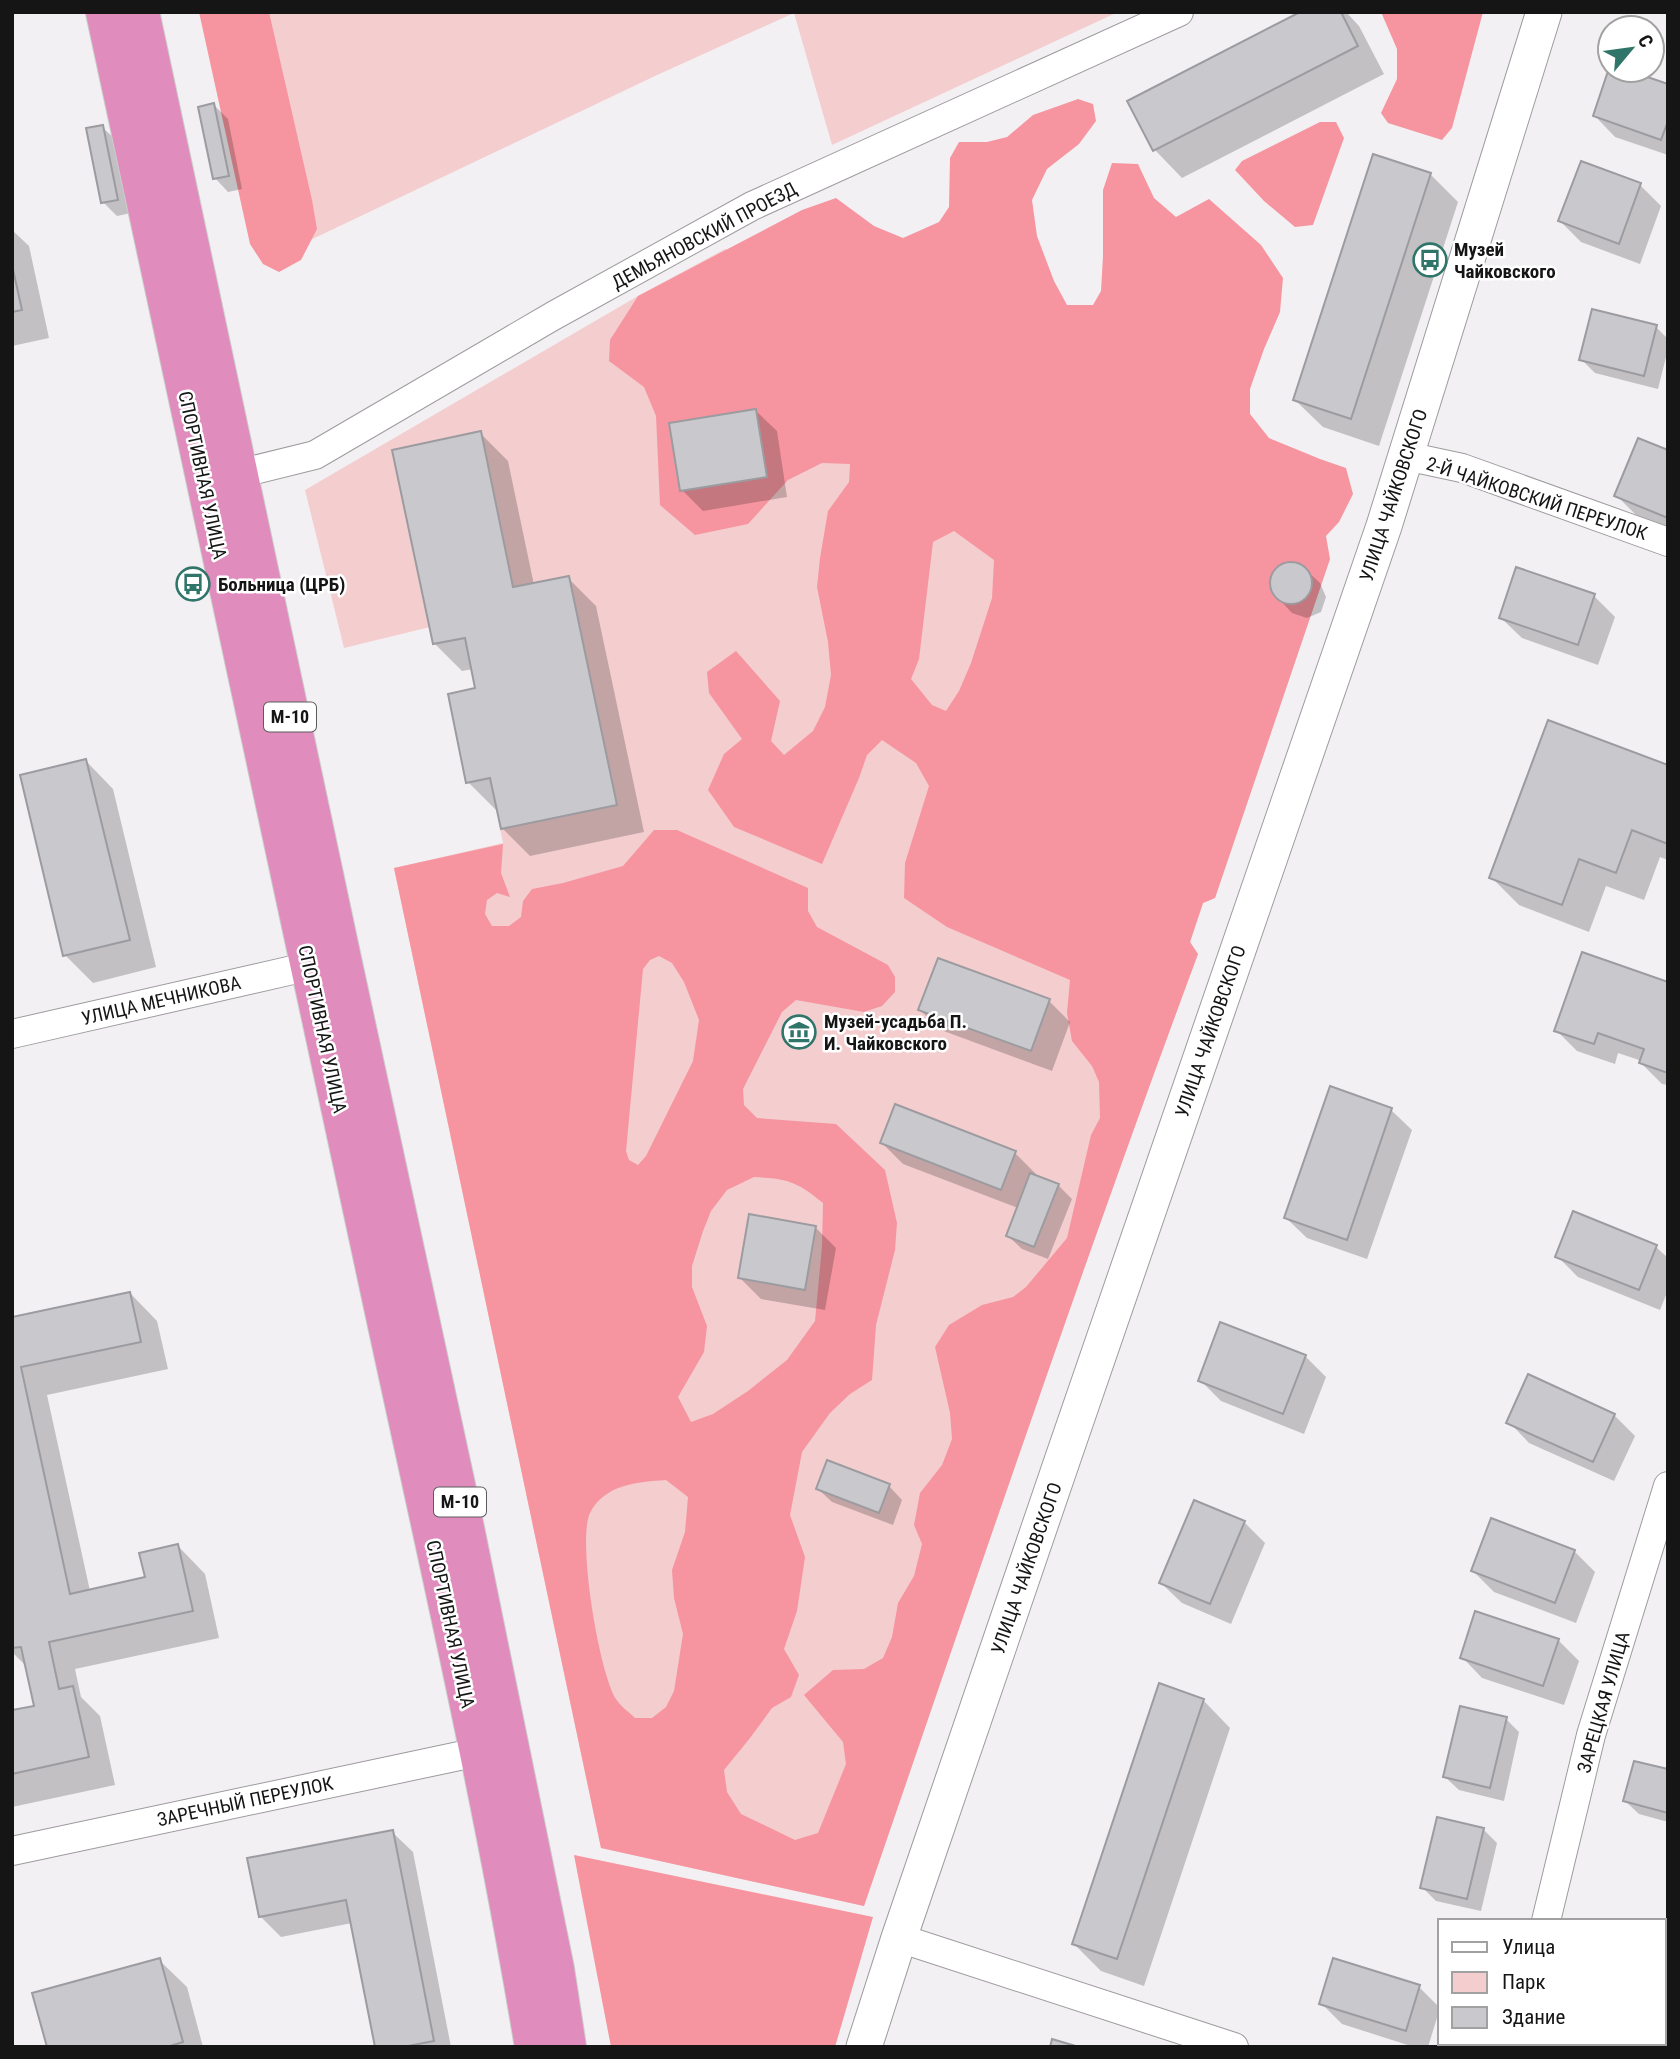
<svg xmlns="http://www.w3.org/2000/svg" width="1680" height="2059" font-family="'Roboto Condensed',sans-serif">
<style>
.green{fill:#f4cdcf}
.forest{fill:#f6959f;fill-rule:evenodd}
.shadow{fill:#0003}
.building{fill:#c9c8cd;stroke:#9b9ba0;stroke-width:2}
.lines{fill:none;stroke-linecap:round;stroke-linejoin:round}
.minor-casing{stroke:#9e9b9f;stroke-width:30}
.tertiary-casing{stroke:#9e9b9f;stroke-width:37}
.trunk-casing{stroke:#ccc;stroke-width:40}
.minor{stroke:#fff;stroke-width:28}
.tertiary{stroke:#fff;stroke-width:35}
.trunk{stroke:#e08cbc;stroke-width:38}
.labels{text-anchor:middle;stroke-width:5;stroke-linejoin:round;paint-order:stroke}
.shield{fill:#fff;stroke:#5c5b5c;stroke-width:2}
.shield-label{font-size:18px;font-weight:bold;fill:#161516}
.street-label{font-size:19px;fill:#161516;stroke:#fff}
.poi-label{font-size:19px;font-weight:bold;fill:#161516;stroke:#fff;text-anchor:start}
</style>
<rect width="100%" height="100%" fill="#f3f0f4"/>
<path class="green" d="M251 12H1118L832 145 794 13 655 76 302 244Z
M725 249 1330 559 1215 898 1203 903 1190 942 1198 954C1081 1269 973 1588 864 1906L601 1848 394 868 503 843 490 779 466 783 448 694 475 688 465 638 433 644 430 627 344 648 305 490 638 296Z"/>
<path class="forest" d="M199 12H269L312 200 317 229 301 260 279 272 263 264 250 244Z
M1381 12H1483L1452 128 1442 140 1388 123 1381 113 1397 79V49Z
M1078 99 1093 104 1096 121 1079 144 1047 169 1032 200 1037 236 1054 281 1067 305H1093L1101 291 1103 256V190L1112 163 1138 164 1154 198 1176 217 1209 199 1261 245 1283 278 1280 312 1264 349 1250 389V414L1269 438 1320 459 1346 468 1353 494 1339 522 1326 536 1330 559 1215 898 1203 903 1190 942 1198 954C1081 1269 973 1588 864 1906L601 1848 394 868 503 844 501 873 510 897 497 893 487 900 485 914 492 926H509L521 917 523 901 532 889 563 883 623 866 654 830H677L808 888V911L817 927 888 965 895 977V992L882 1006 864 1012 796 1000 782 1012 743 1089 744 1105 757 1118 836 1124 885 1170 897 1223 895 1250 876 1325 872 1380 850 1394 830 1413 802 1452 790 1515 805 1557 797 1611 784 1649 799 1675 791 1697 772 1708 750 1738 724 1770 727 1792 741 1814 795 1840 818 1833 846 1764 843 1742 804 1695 833 1670 864 1669 883 1658 892 1637 898 1603 914 1576 922 1544 914 1525 920 1493 942 1465 952 1439 950 1413 935 1347 949 1325 982 1305 1013 1297 1026 1287 1067 1238 1091 1135 1100 1118 1099 1082 1092 1066 1072 1041 1067 1013 1070 980 947 927 904 898 905 863 929 786 916 763 882 740 867 755 859 778 822 864 734 827 708 790 724 754 742 739 709 693 707 672 736 651 780 701 771 741 784 755 813 731 825 707 831 675 828 642 817 587 820 558 828 511 849 482 850 464 822 463 788 480 748 524 695 535 660 505 656 416 644 387 609 361 610 340 638 296 802 210 836 198 874 226 903 238 939 222 949 207 950 158 959 142H987L1007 137 1033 115ZM954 531 994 560 992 598 971 663 959 691 946 711 932 705 911 679 919 659 933 542ZM659 956 672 963 684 982 699 1020 693 1061 646 1156 638 1165 629 1160 626 1151 643 969 650 960ZM754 1177C788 1179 796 1181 823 1203L822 1246 815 1321 787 1360 748 1391 713 1414 691 1422 678 1397 704 1352 707 1326 692 1287V1266L703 1231 711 1211 727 1190ZM666 1480 688 1497 685 1532 672 1570 674 1598 683 1634 674 1691 666 1707 652 1718H635C629 1712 620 1706 616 1699 599 1672 577 1540 590 1513 605 1484 637 1482 666 1480Z
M1320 122H1336L1344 138 1313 225 1295 227 1264 201 1235 170 1242 161Z
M574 1855 873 1917 835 2047H611Z"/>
<path class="shadow" d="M1304 12H1346L1359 26 1384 74 1182 178 1155 150Z
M1610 70H1622L1668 86V155L1615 137 1595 116Z
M214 105 228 119 242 189 228 192 215 178Z
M102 127 116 140 131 213 117 216 103 202Z
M1374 156 1431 175 1458 202 1379 446 1323 427 1295 400Z
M1582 163 1640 185 1661 206 1640 264 1581 242 1560 221Z
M12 230 29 246 49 338 12 346Z
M1656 327 1668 339V349L1658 389 1595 373 1581 359Z
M756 411 777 431 787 497 703 511 682 490Z
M480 433 508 461 534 585 568 578 596 606 644 832 530 856 502 828 498 809 496 810 468 782 477 690 473 669 462 671 434 643Z
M1668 452V529L1637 516 1616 495Z
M1290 563 1305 569 1320 583 1326 597 1321 612 1307 618 1292 613 1278 598 1271 584 1276 569Z
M1594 596 1615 617 1598 665 1522 638 1501 618Z
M86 761 113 789 156 967 93 983 65 955Z
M1668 767V860L1660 857 1644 900 1606 886 1589 932 1519 905 1491 877Z
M1668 984V1085L1662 1084 1641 1063 1642 1061 1618 1053 1615 1064 1577 1051 1556 1030Z
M1049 1001 1070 1022 1052 1071 941 1030 920 1010Z
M1391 1110 1412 1130 1367 1259 1307 1238 1286 1218Z
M882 1143 1015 1153 1036 1174 1035 1176 1058 1185 1072 1199 1048 1259 1022 1249 1008 1236 1018 1208 903 1164Z
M815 1227 836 1248 825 1310 761 1299 740 1278Z
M1656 1247 1668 1258V1290L1660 1310 1578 1277 1557 1256Z
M130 1293 157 1321 168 1369 47 1395 90 1591 147 1579 178 1546 205 1574 219 1638 75 1669 81 1697 100 1716 115 1785 12 1807V1712L36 1707 28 1668 12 1652V1319Z
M1305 1356 1326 1377 1304 1434 1221 1401 1200 1380Z
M1614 1415 1635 1436 1614 1481 1529 1443 1509 1422Z
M889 1486 902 1500 893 1525 832 1502 818 1489Z
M1244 1522 1265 1543 1231 1624 1182 1603 1161 1583Z
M1574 1551 1595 1572 1576 1623 1494 1592 1473 1571Z
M1558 1640 1579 1661 1564 1705 1482 1678 1462 1657Z
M1203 1700 1230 1728 1144 1986 1101 1971 1074 1944Z
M1506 1719 1519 1732 1504 1801 1459 1790 1445 1777Z
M1668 1771V1822L1639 1814 1625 1801Z
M1483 1829 1497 1843 1481 1911 1436 1901 1422 1887Z
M392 1832 413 1852 451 2047H376L352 1923 281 1937 260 1916Z
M1664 1931H1668V1993L1664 1992Z
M159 1960 187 1987 203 2047H49Z
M1419 1987 1440 2008 1428 2047H1414L1342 2024 1321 2003Z"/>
<path class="building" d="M1300 12H1341L1358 46 1153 151 1127 101Z
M1610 65V70H1627L1668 84V121L1661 140 1593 116Z
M214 103 229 176 213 179 198 107Z
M103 125 118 200 101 203 86 128Z
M1373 154 1431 173 1351 419 1293 400Z
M1581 161 1641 183 1619 244 1558 221Z
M12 265 22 310 12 312Z
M1592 309 1657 325 1644 376 1579 360Z
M756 409 767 477 680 491 669 423Z
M481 431 513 587 569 576 617 805 501 829 490 778 466 783 448 694 475 688 465 638 433 644 392 450Z
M1638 438 1668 450V518L1614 496Z
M1270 583a21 21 0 1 1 42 0a21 21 0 1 1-42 0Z
M1516 567 1595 594 1578 645 1499 618Z
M1548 720 1668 765V844L1632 830 1616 873 1579 859 1562 905 1489 878Z
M86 759 130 940 63 956 20 775Z
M1582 952 1668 982V1073L1639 1063 1644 1049 1598 1033 1594 1044 1554 1031Z
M938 958 1050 999 1031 1051 918 1010Z
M1330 1086 1392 1108 1347 1240 1284 1218Z
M895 1104 1016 1151 1001 1190 880 1143Z
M1030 1173 1059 1184 1034 1247 1006 1236Z
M1573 1211 1657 1245 1639 1290 1555 1257Z
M749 1214 816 1226 805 1290 738 1278Z
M130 1292 141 1342 21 1367 70 1594 145 1577 139 1553 178 1544 193 1611 49 1642 59 1689 73 1686 89 1757 12 1774V1710L34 1706 21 1647 12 1648V1317Z
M1220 1322 1306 1355 1283 1414 1198 1381Z
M1528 1374 1615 1414 1593 1462 1506 1423Z
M827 1460 890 1484 879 1513 816 1489Z
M1194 1500 1245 1521 1210 1604 1159 1583Z
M1491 1518 1575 1550 1555 1603 1471 1571Z
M1475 1611 1559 1639 1543 1686 1460 1658Z
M1159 1683 1204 1699 1117 1959 1072 1944Z
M1460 1706 1507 1717 1490 1788 1443 1777Z
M1634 1761 1668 1769V1813L1623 1801Z
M1437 1817 1484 1828 1467 1899 1420 1888Z
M393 1830 434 2041 403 2047H375L346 1900 259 1917 247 1858Z
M1664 1929 1668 1930V1982L1664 1981Z
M160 1958 183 2042 167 2047H47L32 1993Z
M1333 1958 1420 1985 1406 2031 1319 2004Z
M1052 2039 1079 2047H1050Z
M1568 2043H1653L1665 2047H1567Z"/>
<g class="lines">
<defs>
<path id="minor" d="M1406 456 1462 468 1668 542
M238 474 315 455 553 316 752 206 1179 12
M12 1034 310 966
M12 1851 478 1752
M1546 1921 1591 1735 1668 1486
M899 1938 1234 2047
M1516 2047 1517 2043"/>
<path id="tertiary" d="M864 2047 899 1938 1062 1461 1384 526 1544 12"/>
<path id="trunk" d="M105 12C194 431 285 850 375 1269 430 1527 491 1786 534 2047
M140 12 342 959 459 1499 555 1969 567 2047"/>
</defs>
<use href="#minor" class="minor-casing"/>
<use href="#tertiary" class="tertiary-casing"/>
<use href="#trunk" class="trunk-casing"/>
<use href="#minor" class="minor"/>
<use href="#tertiary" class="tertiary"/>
<use href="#trunk" class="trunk"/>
</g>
<defs>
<symbol id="bus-ring" viewBox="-11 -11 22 22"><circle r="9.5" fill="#fff" stroke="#307569" stroke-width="1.5"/><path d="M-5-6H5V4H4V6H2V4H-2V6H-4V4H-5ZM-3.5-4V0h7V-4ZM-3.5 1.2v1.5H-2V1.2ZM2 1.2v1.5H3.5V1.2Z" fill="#307569"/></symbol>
<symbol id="museum-ring" viewBox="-11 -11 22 22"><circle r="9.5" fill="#fff" stroke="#307569" stroke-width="1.5"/><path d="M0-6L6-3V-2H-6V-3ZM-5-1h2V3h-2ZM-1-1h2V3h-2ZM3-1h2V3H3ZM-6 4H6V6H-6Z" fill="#307569"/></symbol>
</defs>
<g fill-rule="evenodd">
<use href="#bus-ring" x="1411" y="241" width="38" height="38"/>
<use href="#bus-ring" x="174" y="565" width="38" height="38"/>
<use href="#museum-ring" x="780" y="1013" width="38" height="38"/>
</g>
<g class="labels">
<g class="shield">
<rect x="264" y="702.5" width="52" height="29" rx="5"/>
<rect x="434" y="1487.5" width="52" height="29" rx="5"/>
</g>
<g class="shield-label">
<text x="290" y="723">М-10</text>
<text x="460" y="1508">М-10</text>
</g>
<g class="street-label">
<text transform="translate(704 235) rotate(-28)" y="7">ДЕМЬЯНОВСКИЙ ПРОЕЗД</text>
<text transform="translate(203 475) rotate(78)" y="7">СПОРТИВНАЯ УЛИЦА</text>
<text transform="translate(1393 495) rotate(-72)" y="7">УЛИЦА ЧАЙКОВСКОГО</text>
<text transform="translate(1537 498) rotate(18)" y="7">2-Й ЧАЙКОВСКИЙ ПЕРЕУЛОК</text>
<text transform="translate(161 1000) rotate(-13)" y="7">УЛИЦА МЕЧНИКОВА</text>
<text transform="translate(323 1029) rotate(78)" y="7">СПОРТИВНАЯ УЛИЦА</text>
<text transform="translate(1210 1031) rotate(-71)" y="7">УЛИЦА ЧАЙКОВСКОГО</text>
<text transform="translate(1026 1568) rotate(-71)" y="7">УЛИЦА ЧАЙКОВСКОГО</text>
<text transform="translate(451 1624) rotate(78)" y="7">СПОРТИВНАЯ УЛИЦА</text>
<text transform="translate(1603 1702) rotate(-74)" y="7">ЗАРЕЦКАЯ УЛИЦА</text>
<text transform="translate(245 1801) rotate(-12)" y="7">ЗАРЕЧНЫЙ ПЕРЕУЛОК</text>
</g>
<g class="poi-label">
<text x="1454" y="256">Музей<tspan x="1454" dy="22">Чайковского</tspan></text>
<text x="218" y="591">Больница (ЦРБ)</text>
<text x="824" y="1028">Музей-усадьба П.<tspan x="824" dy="22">И. Чайковского</tspan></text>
</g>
</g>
<rect width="1680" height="2059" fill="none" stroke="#161516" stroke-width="28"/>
<rect x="1438" y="1919" width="228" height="126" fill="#ffffff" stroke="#a2a1a2" stroke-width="2"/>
<rect x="1452" y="1942" width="35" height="10" fill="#ffffff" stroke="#a2a1a2" stroke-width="2"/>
<text x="1502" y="1954" font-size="21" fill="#161516">Улица</text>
<rect x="1452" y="1972" width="35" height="21" fill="#f4cdcf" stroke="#a2a1a2" stroke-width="2"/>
<text x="1502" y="1989" font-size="21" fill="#161516">Парк</text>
<rect x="1452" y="2007" width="35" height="21" fill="#c9c8cd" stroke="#a2a1a2" stroke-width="2"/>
<text x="1502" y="2024" font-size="21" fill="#161516">Здание</text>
<g transform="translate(1631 49) rotate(61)"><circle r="33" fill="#ffffff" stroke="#a2a1a2" stroke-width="2"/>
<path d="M0-5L12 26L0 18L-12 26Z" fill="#307569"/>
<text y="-10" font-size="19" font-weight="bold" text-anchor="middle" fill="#161516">С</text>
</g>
</svg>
